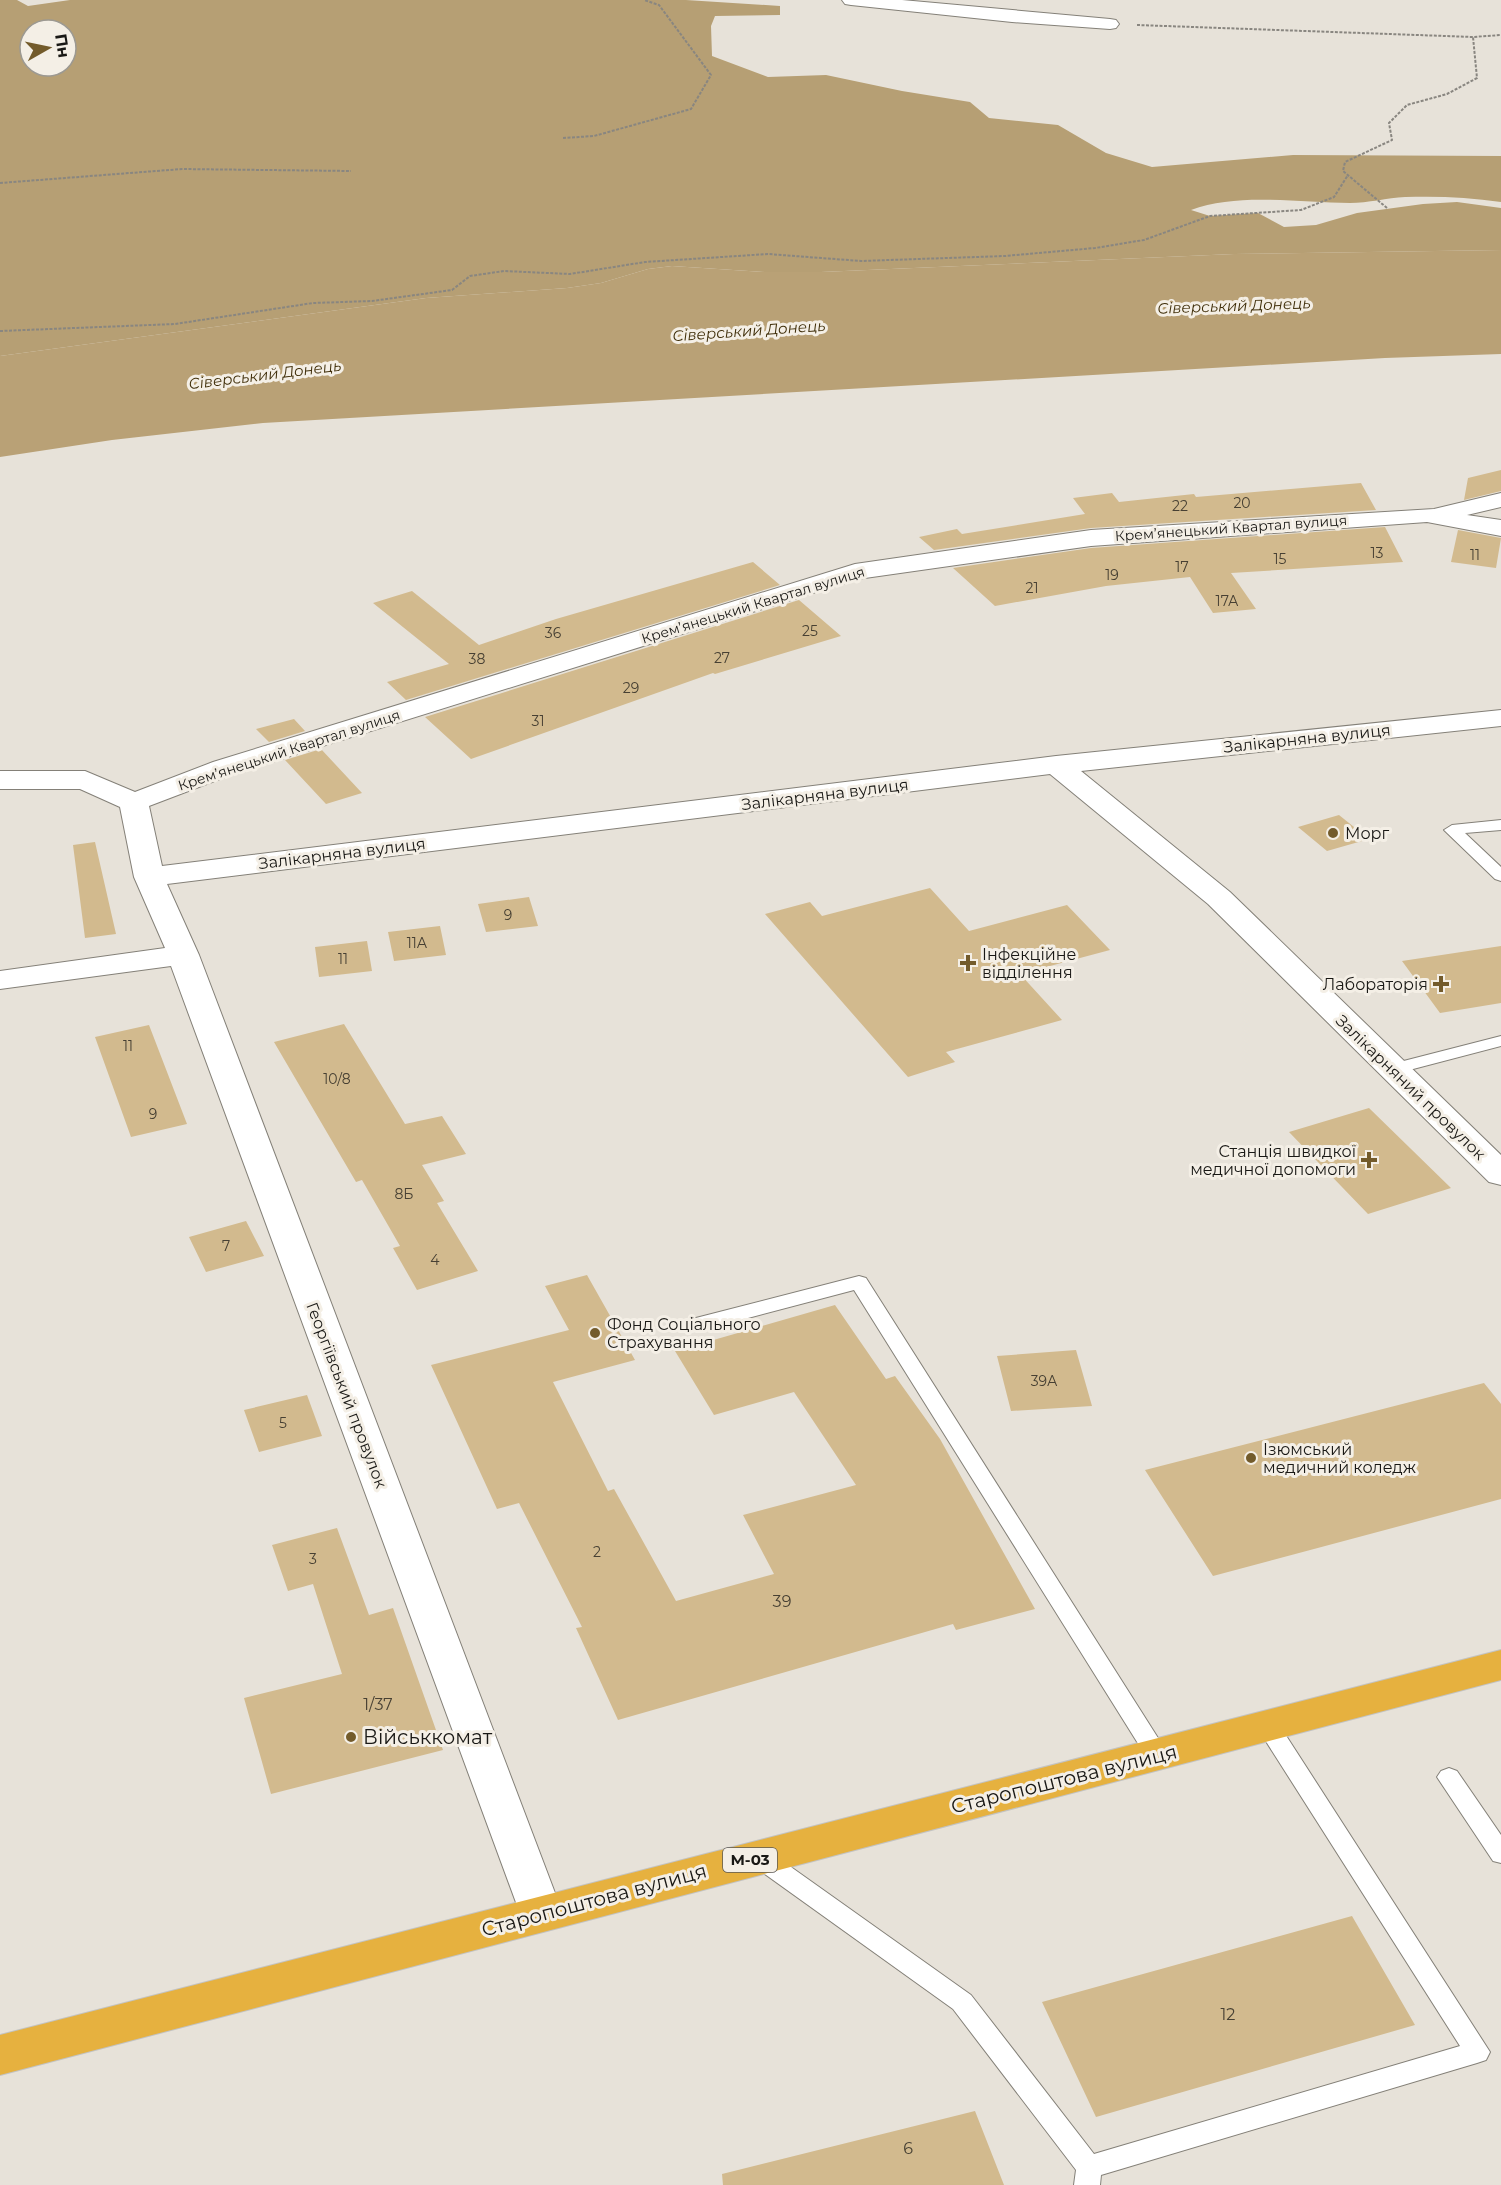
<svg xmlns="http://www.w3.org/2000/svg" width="1501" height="2185" font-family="Montserrat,sans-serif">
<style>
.forest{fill:#b69f74;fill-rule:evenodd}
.water{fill:#b9a176}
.building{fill:#d2ba8e}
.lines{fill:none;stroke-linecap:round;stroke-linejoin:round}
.lane-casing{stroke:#848078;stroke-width:2}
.street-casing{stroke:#848078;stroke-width:2}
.highway-casing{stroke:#c3c3c2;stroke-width:2}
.path{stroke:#898680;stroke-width:2;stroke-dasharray:3 1.5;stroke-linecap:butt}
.lane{fill:#fff;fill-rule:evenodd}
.street{fill:#fff;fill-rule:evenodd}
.highway{fill:#e6b13f;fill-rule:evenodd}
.poi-dot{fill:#735b2b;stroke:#f4efe6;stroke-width:2}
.labels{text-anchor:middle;stroke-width:6;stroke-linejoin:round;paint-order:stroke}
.number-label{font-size:14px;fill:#474033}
.far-street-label{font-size:14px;fill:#191815;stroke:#f4efe6}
.far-water-label{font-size:15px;font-style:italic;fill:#402f0a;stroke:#f4efe6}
.shield{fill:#f4efe6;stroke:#5b5854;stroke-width:1.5}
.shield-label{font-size:15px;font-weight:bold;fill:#191815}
.street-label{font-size:16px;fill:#191815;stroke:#f4efe6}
.poi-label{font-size:16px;fill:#191815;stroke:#f4efe6;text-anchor:start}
.near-number-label{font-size:16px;fill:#474033}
.near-poi-label{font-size:20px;fill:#191815;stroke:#f4efe6;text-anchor:start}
.near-street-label{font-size:20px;fill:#191815;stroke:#f4efe6}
</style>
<rect width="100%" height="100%" fill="#e7e2d9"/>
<path class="forest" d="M0 0H17L28 6 70 0H686L780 6V15L715 16 711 26 712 56 768 77 826 75 902 91 970 102 989 118 1058 125 1106 153 1152 167 1293 155 1501 156V202C1469 197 1437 196 1405 197 1387 198 1368 203 1350 203 1300 203 1238 192 1191 210L1210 216 1258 213 1284 227 1316 225 1357 213 1423 204 1457 202 1501 208V250L1234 254 821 272H764L672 266 648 269 601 283 567 288 426 298 0 356ZM30 30H66V66H30Z"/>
<path class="water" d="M1501 250V354L1385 358 263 423 112 440 0 457V356L426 298 567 288 601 283 648 269 672 266 764 272H821L1234 254Z"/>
<path class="building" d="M1501 470V491L1464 500 1468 478Z
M1361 483 1376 510 1091 528 934 550 919 537 957 529 962 534 1085 514 1073 498 1112 493 1119 502 1194 494 1196 497Z
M1385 527 1403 562 1231 573 1256 609 1213 613 1190 577 1106 586 995 606 953 568 1091 548Z
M1458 530 1501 538 1496 568 1451 562Z
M753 562 780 585 406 700 387 682 449 664 373 603 412 591 479 645 556 619Z
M799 600 841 636 715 674 713 673 471 759 425 717Z
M294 719 305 731 269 742 256 729Z
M321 749 362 793 326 804 285 760Z
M1339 815 1369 839 1327 851 1298 827Z
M95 842 116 934 85 938 73 845Z
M930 888 969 931 1067 905 1110 950 1020 974 1062 1020 946 1052 955 1062 908 1077 765 914 810 902 822 916Z
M529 897 538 926 486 932 478 904Z
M440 926 446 955 394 961 388 932Z
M367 941 372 971 319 977 315 947Z
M1501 946V1003L1440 1013 1402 961Z
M344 1024 405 1124 442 1116 466 1154 422 1165 444 1201 437 1203 478 1271 417 1290 393 1248 400 1246 362 1180 356 1182 274 1042Z
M149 1025 187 1124 131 1137 95 1037Z
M1369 1108 1451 1188 1368 1214 1289 1132Z
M246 1221 264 1256 206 1272 189 1237Z
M587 1275 635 1360 553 1382 608 1491 614 1489 676 1601 774 1574 743 1515 856 1485 794 1392 714 1415 675 1351 835 1305 886 1379 895 1376 940 1439 1035 1609 956 1630 953 1624 618 1720 576 1628 582 1627 519 1503 497 1509 431 1365 569 1330 545 1286Z
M1076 1350 1092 1406 1011 1411 997 1356Z
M1484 1383 1501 1404V1499L1213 1576 1145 1470Z
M307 1395 322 1436 259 1452 244 1410Z
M337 1528 369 1615 393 1608 443 1750 271 1794 244 1698 342 1674 313 1584 288 1591 272 1545Z
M1352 1916 1415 2025 1096 2117 1042 2002Z
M975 2111 1004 2185H723L722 2174Z"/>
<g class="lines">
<defs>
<path id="lane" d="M1501 820V830L1465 833 1501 867V881L1495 879 1444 830 1452 825Z
M1501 1036V1046L1394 1074 1388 1073 1385 1069 1388 1065Z
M859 1276 866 1278 1165 1749 1169 1755 1165 1761 1157 1764 1149 1761 854 1290 699 1331 692 1329 689 1324 692 1319Z
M1268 1717 1276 1720 1490 2052 1486 2060 1477 2063 1101 2175 1100 2185H1074L1076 2170 953 2009 751 1864 747 1857 751 1850 759 1848 767 1850 971 1995 1094 2154 1460 2046 1260 1732 1257 1726 1260 1720Z
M1449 1768 1457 1771 1501 1835V1863L1493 1861 1437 1777 1441 1771Z"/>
<path id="street" d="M842 0H902L1110 19 1116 20 1119 24 1116 28 1110 29 1012 22 851 5 845 4Z
M1501 493V507L1467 515 1501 520V536L1427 522 1091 546 858 579 233 774 149 806 162 866 1056 756 1501 710V726L1081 771 1230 892 1501 1155V1185L1489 1182 1208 904 1050 774 167 884 199 955 563 1914 557 1927 541 1932 525 1927 171 966 0 989V971L165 948 134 877 120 807 80 789H0V771H85L135 792 213 762 855 564 1091 530 1434 509Z"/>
<path id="highway" d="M1501 1650V1680L0 2075V2035Z"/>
</defs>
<use href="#lane" class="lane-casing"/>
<use href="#street" class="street-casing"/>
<use href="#highway" class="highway-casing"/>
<path class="path" d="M1137 25 1473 37 1501 35
M563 138 594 136 691 109 711 75 659 5 644 0
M0 183 182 169 351 171
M1387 208 1343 171 1345 162 1392 140 1389 123 1407 105 1447 94 1477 78 1473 37
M0 331 175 324 313 303 372 301 452 290 470 276 504 271 570 274 645 262 768 254 861 261 1005 256 1095 248 1144 240 1210 216 1301 210 1334 197 1348 175"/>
<use href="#lane" class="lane"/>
<use href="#street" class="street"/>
<use href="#highway" class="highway"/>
</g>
<g class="poi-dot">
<circle cx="1333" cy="833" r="6"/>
<path d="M965 954h6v6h6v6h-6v6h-6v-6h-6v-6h6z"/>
<path d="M1438 975h6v6h6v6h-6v6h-6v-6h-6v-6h6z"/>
<path d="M1366 1151h6v6h6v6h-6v6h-6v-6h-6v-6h6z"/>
<circle cx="595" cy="1333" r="6"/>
<circle cx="1251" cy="1458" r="6"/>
<circle cx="351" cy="1737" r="6"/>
</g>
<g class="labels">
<g class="number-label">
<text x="1242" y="508">20</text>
<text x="1180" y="511">22</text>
<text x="1377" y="558">13</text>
<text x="1475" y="560">11</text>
<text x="1280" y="564">15</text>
<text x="1182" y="572">17</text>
<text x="1112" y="580">19</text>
<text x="1032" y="593">21</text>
<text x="1227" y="606">17А</text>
<text x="810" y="636">25</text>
<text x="553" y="638">36</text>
<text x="722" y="663">27</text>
<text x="477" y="664">38</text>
<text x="631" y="693">29</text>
<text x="538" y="726">31</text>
<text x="508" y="920">9</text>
<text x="417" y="948">11А</text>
<text x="343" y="964">11</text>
<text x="128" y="1051">11</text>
<text x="337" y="1084">10/8</text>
<text x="153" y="1119">9</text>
<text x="404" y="1199">8Б</text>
<text x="226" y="1251">7</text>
<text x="435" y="1265">4</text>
<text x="1044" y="1386">39А</text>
<text x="283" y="1428">5</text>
<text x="597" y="1557">2</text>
<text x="313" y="1564">3</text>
</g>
<g class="far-street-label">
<text transform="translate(1231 528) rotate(-4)" y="5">Крем’янецький Квартал вулиця</text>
<text transform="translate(753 605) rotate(-17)" y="5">Крем’янецький Квартал вулиця</text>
<text transform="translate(289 750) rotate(-18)" y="5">Крем’янецький Квартал вулиця</text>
</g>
<g class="far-water-label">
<text transform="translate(1234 306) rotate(-2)" y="5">Сіверський Донець</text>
<text transform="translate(749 331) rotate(-4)" y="5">Сіверський Донець</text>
<text transform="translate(265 375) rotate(-7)" y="5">Сіверський Донець</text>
</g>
<rect class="shield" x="723" y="1848" width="54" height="24" rx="4.5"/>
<g class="shield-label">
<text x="750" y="1865">М-03</text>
</g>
<g class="street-label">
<text transform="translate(1307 738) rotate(-6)" y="6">Залікарняна вулиця</text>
<text transform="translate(825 794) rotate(-7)" y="6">Залікарняна вулиця</text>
<text transform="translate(342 853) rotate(-7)" y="6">Залікарняна вулиця</text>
<text transform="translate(1411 1087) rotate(44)" y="6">Залікарняний провулок</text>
<text transform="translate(347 1395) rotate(69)" y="6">Георгіївський провулок</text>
</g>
<g class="poi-label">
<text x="1345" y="839">Морг</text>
<text x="982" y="960">Інфекційне<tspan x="982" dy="18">відділення</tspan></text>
<text x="1428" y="990" text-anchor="end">Лабораторія</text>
<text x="1356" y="1157" text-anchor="end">Станція швидкої<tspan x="1356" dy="18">медичної допомоги</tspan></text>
<text x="607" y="1330">Фонд Соцiального<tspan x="607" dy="18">Страхування</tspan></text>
<text x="1263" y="1455">Ізюмський<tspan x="1263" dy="18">медичний коледж</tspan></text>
</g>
<g class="near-number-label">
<text x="782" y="1607">39</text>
<text x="378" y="1710">1/37</text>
<text x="1228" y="2020">12</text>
<text x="908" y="2154">6</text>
</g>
<g class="near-poi-label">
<text x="363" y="1744">Вiйськкомат</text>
</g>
<g class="near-street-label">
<text transform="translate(1064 1779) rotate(-14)" y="7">Старопоштова вулиця</text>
<text transform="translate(594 1900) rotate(-15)" y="7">Старопоштова вулиця</text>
</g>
</g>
<g transform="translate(48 48) rotate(81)"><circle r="28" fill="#f4efe6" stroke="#9c9992" stroke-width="1.5"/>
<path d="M0-4.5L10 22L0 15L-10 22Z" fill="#735b2b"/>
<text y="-9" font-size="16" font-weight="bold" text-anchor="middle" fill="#191815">Пн</text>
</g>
</svg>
